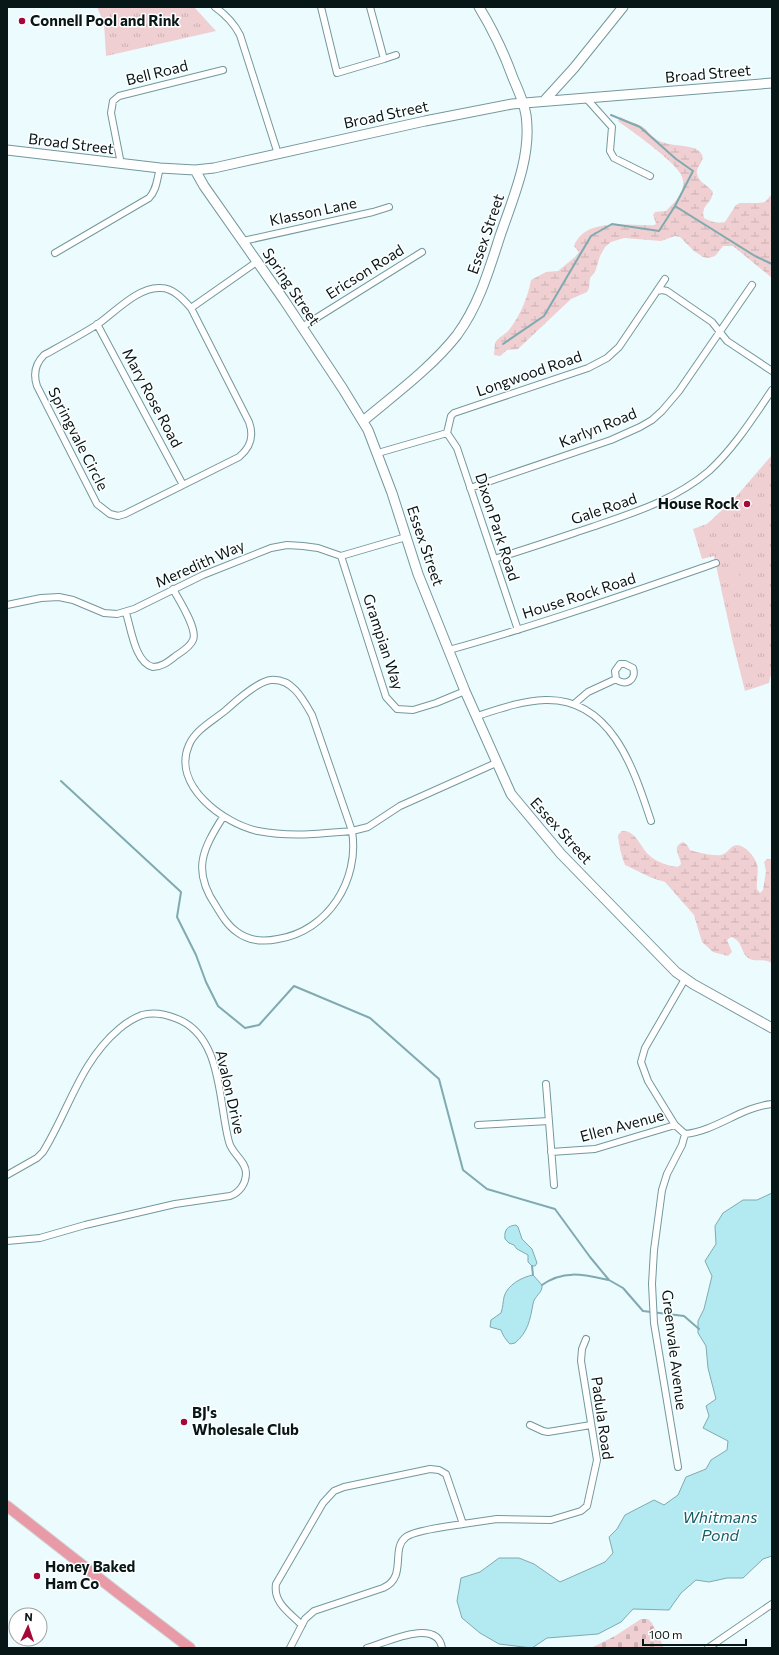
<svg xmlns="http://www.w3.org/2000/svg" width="779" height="1655" font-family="Commissioner,sans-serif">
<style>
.grass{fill:url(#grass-tufts)}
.wetland{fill:url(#wetland-marsh)}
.cemetery{fill:url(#cemetery-stones)}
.garden{fill:#efcfd1}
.water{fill:#b3eaf1;stroke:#7faab0}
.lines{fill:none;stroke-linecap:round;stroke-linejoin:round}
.stream{stroke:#7faab0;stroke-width:2}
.street-casing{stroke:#73989d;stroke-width:8}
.secondary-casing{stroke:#73989d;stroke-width:11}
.primary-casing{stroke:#d2d5d5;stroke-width:12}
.street{stroke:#fff;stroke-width:6}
.secondary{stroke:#fff;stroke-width:9}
.primary{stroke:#e89ba6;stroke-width:10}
.poi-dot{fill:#a40838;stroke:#fff;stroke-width:1.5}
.labels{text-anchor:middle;stroke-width:3;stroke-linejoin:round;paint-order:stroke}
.poi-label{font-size:15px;font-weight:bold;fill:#071617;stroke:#fff;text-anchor:start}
.street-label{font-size:15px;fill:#071617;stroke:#fff}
.water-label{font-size:16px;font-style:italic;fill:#165f67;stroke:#fff}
</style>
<defs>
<pattern id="grass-tufts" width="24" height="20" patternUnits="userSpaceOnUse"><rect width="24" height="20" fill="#efcfd1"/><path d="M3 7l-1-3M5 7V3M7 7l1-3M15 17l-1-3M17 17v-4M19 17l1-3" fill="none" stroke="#cbb1b3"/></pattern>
<pattern id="wetland-marsh" width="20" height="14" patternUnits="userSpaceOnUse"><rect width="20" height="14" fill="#efcfd1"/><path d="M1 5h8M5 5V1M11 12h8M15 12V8" fill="none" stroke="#cbb1b3"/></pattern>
<pattern id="cemetery-stones" width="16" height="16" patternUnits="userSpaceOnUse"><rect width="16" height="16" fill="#efcfd1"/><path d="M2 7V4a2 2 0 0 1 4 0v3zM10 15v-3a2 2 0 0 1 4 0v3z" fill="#cbb1b3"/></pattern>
</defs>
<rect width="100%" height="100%" fill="#ecfbfd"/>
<path class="grass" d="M97 7H194L216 31 106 56 104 23Z
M772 455V675L770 677 769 683 745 691 733 643 714 556 702 559 693 529 707 524 734 499Z"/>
<path class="wetland" d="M620 117C627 121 636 123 643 127 649 132 654 140 662 142 674 147 693 144 700 152 708 160 695 166 697 174 699 183 708 185 713 192 712 204 700 205 704 218 712 222 717 224 725 222L736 205 740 203H758L765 202 772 194V278L733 246H723L715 256 709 258 703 257 694 251 680 237 675 236 661 241 624 238 611 242 605 247 600 256 595 272 590 278 589 288 587 292 571 299 518 349 507 350 500 356 494 355 495 343C498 337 505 335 509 330 520 316 528 297 531 280L546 272 558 271 575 257 579 252 574 246C586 216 629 227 655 225L656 223 653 215 655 212 666 211C674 203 685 193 683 180 682 165 631 131 618 121Z
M622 831C636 830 640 847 649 855 656 862 668 866 678 867L681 864C680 855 671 847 683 842L687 845 690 850C699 853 713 856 721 855 728 854 730 845 737 845 746 846 754 856 757 864 759 871 756 882 757 889L760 893 763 890 766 871 764 862 767 859H772V963C763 958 757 962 750 959 740 954 744 941 731 937L727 940 732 952 728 956 713 952 702 942 694 915 665 882 652 878 625 865C621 855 619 846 618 835Z"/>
<path class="cemetery" d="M641 1619H648L652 1623 664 1648H591L615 1636Z"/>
<path class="garden" d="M734 564 742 581 733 585 725 568Z"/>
<path class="water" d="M772 1193V1556L763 1559 743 1578H727L709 1582 696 1580 681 1593 669 1610 633 1609 621 1622 598 1634 547 1638 532 1648 499 1644 480 1633 462 1618 457 1601 461 1578 480 1572 499 1558H519L534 1564 560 1582 605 1562 613 1553 609 1537 617 1529 625 1515 654 1500 664 1505 678 1495 686 1477 706 1469 711 1460 727 1450 728 1441 703 1428 709 1416 706 1406 716 1399 708 1368 706 1346 698 1333V1321L704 1309 712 1276 705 1261 716 1244 715 1226 723 1213 743 1200H757Z
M516 1225 518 1227 522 1239 532 1249 537 1263 535 1266H532L528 1262V1255L517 1249 514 1245 509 1243 505 1239C504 1230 507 1226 516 1225Z
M533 1275 542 1285C543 1293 534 1296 533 1304 530 1320 528 1332 515 1343L510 1344C506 1340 503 1336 501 1330L490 1327 491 1320 501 1313C503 1307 503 1302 504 1297 507 1285 522 1277 533 1275Z"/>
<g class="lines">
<path class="stream" d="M675 206 755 256 772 264
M503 344 544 316 591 236 612 224 659 231 675 206 693 171 676 159 640 127 611 115
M61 781 181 892 177 917 196 955 206 982 218 1006 245 1028 259 1025 294 986 370 1018 439 1079 463 1170 487 1189 555 1209 590 1257 609 1280 623 1288 643 1311 684 1316 699 1329
M532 1266 533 1275
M542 1285C564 1269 585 1275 608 1280"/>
<defs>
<path id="street" d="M215 7C226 15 234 23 240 35L278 154
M321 7 337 73 384 59 370 7
M384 59 396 55
M586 98 612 127 610 151 614 158 650 176
M121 164 111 113 113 101 119 96 223 70
M243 241 373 212 389 207
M55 253 149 198C157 190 157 178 160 168
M657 291 662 290 667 291 712 322 727 341 772 371
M191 308C183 299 173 288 161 288 139 286 115 312 98 324 81 335 62 345 44 355 35 364 33 374 37 386L97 504 110 514 118 516 125 514 239 457C251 447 254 436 249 422L191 308 258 261
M97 324 183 485
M302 327 422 252
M447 433 451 416 454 413 588 368 607 358 619 347 665 279
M447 433 457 448 518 630
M378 453 447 433
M470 488 611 440 640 427 652 420 662 411 679 391 752 285
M341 556 386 697 397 709 413 710 436 703 465 691
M494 559C527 549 559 538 592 527 633 513 675 500 709 471 734 448 753 418 772 390
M7 605 41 598 59 597 73 600 104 613 117 614 134 609 203 575 271 548 287 545 303 546 318 548 341 556 406 537
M126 613C131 628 135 663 153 667 163 667 170 660 177 655 183 651 190 647 193 640 198 629 179 600 173 589
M449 650C539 625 627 594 716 563
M574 704 588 692 616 679 615 671 620 664H625L633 668C637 680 625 687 616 679
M477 716C499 709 521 701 545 700 612 698 634 770 651 821
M223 817C202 850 192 871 216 906 222 916 228 926 237 932 249 941 264 942 278 939 328 931 360 880 352 831 320 834 289 837 258 831 224 824 171 785 189 745 195 730 214 720 226 710 236 701 258 681 271 680 292 678 303 699 312 715L352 831 368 827 400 806 496 763
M546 1084 554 1185
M478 1125 549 1121
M685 1134C716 1131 741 1107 772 1104
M551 1152 595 1149 675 1125
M7 1175 37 1158 43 1152C69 1110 80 1062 119 1029 126 1023 134 1018 142 1015 153 1012 165 1014 175 1018 223 1035 218 1102 229 1142 232 1154 246 1161 246 1173 246 1184 239 1193 230 1196L175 1204 85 1225 40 1238 7 1241
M530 1425 543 1431 548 1432 591 1425
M678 1467 654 1323 652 1284 654 1250 662 1190 667 1174 682 1145 685 1134 675 1125 648 1081 641 1062 645 1048 685 979
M463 1524 497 1519 551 1520 581 1511 587 1506 597 1460 581 1361 582 1349 586 1339
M290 1648 305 1619 314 1611 383 1588C408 1577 390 1549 406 1537 415 1530 450 1526 463 1524L446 1474 439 1470 430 1469 344 1487 334 1491 323 1503 276 1584C273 1603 290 1613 302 1625
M367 1648C385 1643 437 1617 442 1648
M708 1648 772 1604"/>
<path id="secondary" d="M544 101 574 68 623 7
M7 150 160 168 195 170 214 168 425 121 512 104 772 83
M195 170 204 186 284 300 343 389 368 430 392 493 418 574 465 691 511 794 561 854 676 972 693 984 772 1028
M363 421C394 395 432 367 457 335 479 305 489 270 500 236 513 198 532 156 526 115 524 102 518 90 513 78 504 53 493 30 479 7"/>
<path id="primary" d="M7 1506 118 1593 190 1648"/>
</defs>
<use href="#street" class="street-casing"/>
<use href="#secondary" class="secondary-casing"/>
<use href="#primary" class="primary-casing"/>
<use href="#street" class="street"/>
<use href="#secondary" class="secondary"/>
<use href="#primary" class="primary"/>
</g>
<g class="poi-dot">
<circle cx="22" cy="21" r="4"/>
<circle cx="747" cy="504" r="4"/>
<circle cx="184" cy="1422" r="4"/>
<circle cx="37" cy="1576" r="4"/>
</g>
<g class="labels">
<g class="poi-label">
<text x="30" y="26">Connell Pool and Rink</text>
<text x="739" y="509" text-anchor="end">House Rock</text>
<text x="192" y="1418">BJ's<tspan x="192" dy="17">Wholesale Club</tspan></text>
<text x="45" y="1572">Honey Baked<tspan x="45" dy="17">Ham Co</tspan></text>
</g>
<g class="street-label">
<text transform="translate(157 73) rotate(-14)" y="5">Bell Road</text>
<text transform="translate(708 74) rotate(-5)" y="5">Broad Street</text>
<text transform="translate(386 115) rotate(-12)" y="5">Broad Street</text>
<text transform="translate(71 144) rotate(7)" y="5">Broad Street</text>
<text transform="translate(313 212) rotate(-12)" y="5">Klasson Lane</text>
<text transform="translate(486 234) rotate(-71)" y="5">Essex Street</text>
<text transform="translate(365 272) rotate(-32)" y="5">Ericson Road</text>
<text transform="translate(291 287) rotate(56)" y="5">Spring Street</text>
<text transform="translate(529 374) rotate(-19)" y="5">Longwood Road</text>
<text transform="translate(152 398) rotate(62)" y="5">Mary Rose Road</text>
<text transform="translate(598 428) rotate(-22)" y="5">Karlyn Road</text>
<text transform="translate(78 439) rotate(63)" y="5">Springvale Circle</text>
<text transform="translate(604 509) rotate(-19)" y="5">Gale Road</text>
<text transform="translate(497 527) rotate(72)" y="5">Dixon Park Road</text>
<text transform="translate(425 546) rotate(71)" y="5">Essex Street</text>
<text transform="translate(200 564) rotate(-24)" y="5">Meredith Way</text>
<text transform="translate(579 596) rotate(-18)" y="5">House Rock Road</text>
<text transform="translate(383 642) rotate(72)" y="5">Grampian Way</text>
<text transform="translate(561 831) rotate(48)" y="5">Essex Street</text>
<text transform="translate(230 1092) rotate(77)" y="5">Avalon Drive</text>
<text transform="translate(622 1126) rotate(-15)" y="5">Ellen Avenue</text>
<text transform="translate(674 1350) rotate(83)" y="5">Greenvale Avenue</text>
<text transform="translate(602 1418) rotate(82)" y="5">Padula Road</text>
</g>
<g class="water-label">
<text x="720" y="1523">Whitmans<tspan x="720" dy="18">Pond</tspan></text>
</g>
</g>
<rect width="779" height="1655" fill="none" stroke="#071617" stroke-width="16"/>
<g transform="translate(28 1627) rotate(3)"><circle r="19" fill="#ffffff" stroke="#9ca2a2"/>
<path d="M0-3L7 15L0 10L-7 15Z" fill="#a40838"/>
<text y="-6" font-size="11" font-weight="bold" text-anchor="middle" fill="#071617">N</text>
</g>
<path d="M643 1639v6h103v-6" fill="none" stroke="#071617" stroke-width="2"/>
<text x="649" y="1639" font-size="12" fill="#071617" stroke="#ffffff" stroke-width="3" paint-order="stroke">100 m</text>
</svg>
